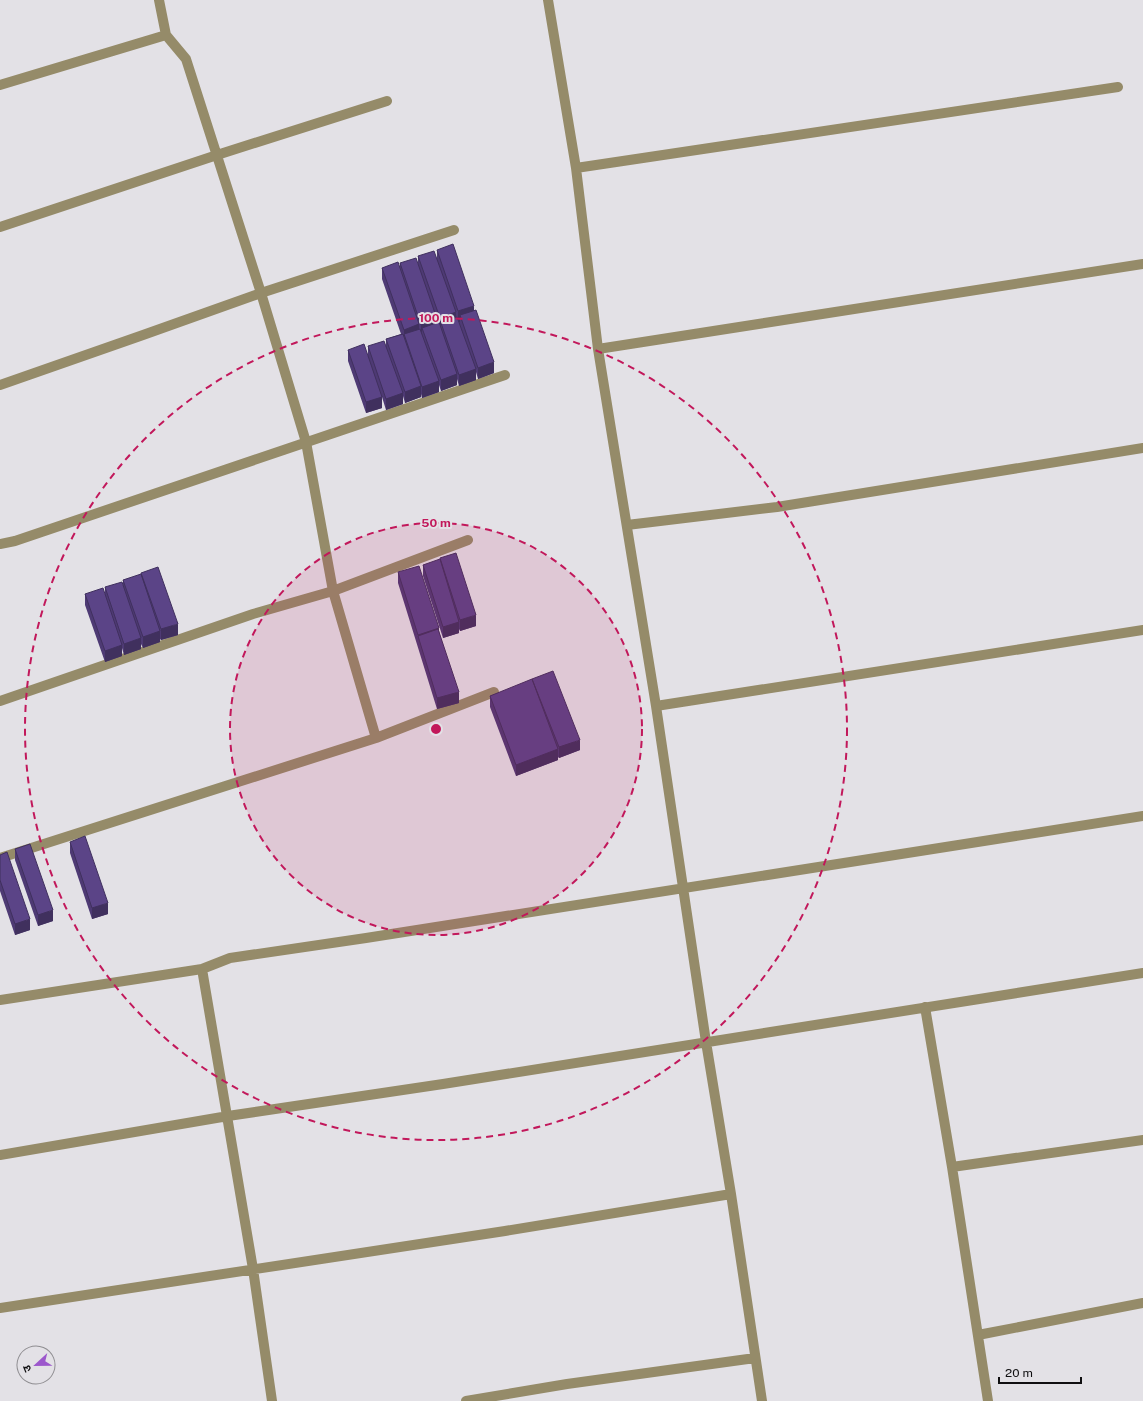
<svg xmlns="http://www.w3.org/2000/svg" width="1143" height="1401" font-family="'Public Sans','Noto Sans Devanagari',sans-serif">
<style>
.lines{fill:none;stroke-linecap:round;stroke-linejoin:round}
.minor{stroke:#958b69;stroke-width:10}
.wall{fill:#4e3a74}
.shaded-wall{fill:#40305e}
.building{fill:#5b4487;stroke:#40305e}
.ring{fill:none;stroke:#c2185b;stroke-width:2;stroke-dasharray:7 5}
.centre{fill:#c2185b;stroke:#e3e1e6;stroke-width:2}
.ring-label{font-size:12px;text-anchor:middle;font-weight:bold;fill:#c2185b;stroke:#e3e1e6;stroke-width:4;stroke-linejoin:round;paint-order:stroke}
</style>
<rect width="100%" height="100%" fill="#e3e1e6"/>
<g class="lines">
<path class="minor" d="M159 0 166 35 186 59 261 293 306 442 333 591 376 738 494 692
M548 0 576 168 598 349 656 706 706 1042 731 1194 762 1401
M0 85 166 35
M576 168 1118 87
M0 227 217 155 387 101
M598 349 1143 264
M0 385 143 335 261 293 454 230
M627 525 777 507 1143 448
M0 544 15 541 505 375
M0 701 253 614 333 591 468 540
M656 706 1143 630
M0 858 376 738
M202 969 253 1269 272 1401
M0 1000 202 969 230 958 366 938 1143 816
M925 1007 952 1167 988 1401
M0 1155 228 1116 443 1084 1143 973
M952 1167 1143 1140
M0 1308 505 1231 731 1194
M978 1335 1143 1303
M466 1401 567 1384 755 1358"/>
</g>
<path class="wall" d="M437 250 474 310 494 373 478 379 476 372V380L459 386 457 379V385L441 391 439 385V392L422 398 421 394V397L405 403 403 396V404L386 410 382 397V408L366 413 348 361V350L368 356V346H386V339L401 334 382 279V268L400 267V263L418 264V256L437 258Z
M440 558 476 626 460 631 459 629V633L443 638 423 576V565L440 562Z
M398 572 439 631 459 703 437 709 398 583Z
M141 573 178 635 161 640 160 639V642L143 648 141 644V649L124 655 122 648V656L105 662 85 605V594L105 595V587H123V580L141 575Z
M532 679 580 750 559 758 558 757V760L516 776 490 707V696L532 681Z
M70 842 108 914 92 919 70 853Z
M15 849 53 921 38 926 15 860Z
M0 855 30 930 15 935 0 891Z"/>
<path class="shaded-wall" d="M474 306V317L460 315V322H458V311Z
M456 312V323H441V328L440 329V318Z
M437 319V330L422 328V335L421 336V325Z
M419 324V335L404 334V341V330Z
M494 362V373L478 379V368Z
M476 369V380L459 386V375Z
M457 374V385L441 391V380Z
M439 381V392L422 398V387Z
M421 386V397L405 403V392Z
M403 393V404L386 410V399Z
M382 397V408L366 413V402Z
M476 615V626L460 631V620Z
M459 622V633L443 638V627Z
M178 624V635L161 640V629Z
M439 628V639L418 637V635Z
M160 631V642L143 648V637Z
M141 638V649L124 655V644Z
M122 645V656L105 662V651Z
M459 692V703L437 709V698Z
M580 740V750L559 758V747Z
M558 749V760L516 776V765Z
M108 903V914L92 919V908Z
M53 910V921L38 926V915Z
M30 919V930L15 935V924Z"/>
<path class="building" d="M453 244 474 306 458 311 437 250Z
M434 251 456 312 440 318 418 256Z
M416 258 437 319 421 325 400 263Z
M398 262 419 324 404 330 382 268Z
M476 310 494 362 478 368 460 315Z
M457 317 476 369 459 375 441 323Z
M439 322 457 374 441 380 422 328Z
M420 329 439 381 422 387 404 334Z
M403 334 421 386 405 392 386 339Z
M384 341 403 393 386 399 368 346Z
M364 344 382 397 366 402 348 350Z
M456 553 476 615 460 620 440 558Z
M440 559 459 622 443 627 423 565Z
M419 566 439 628 418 635 398 572Z
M158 567 178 624 161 629 141 573Z
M141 574 160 631 143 637 123 580Z
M122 582 141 638 124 644 105 587Z
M103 588 122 645 105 651 85 594Z
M438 629 459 692 437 698 418 636Z
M553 671 580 740 559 747 532 679Z
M532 679 558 749 516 765 490 696Z
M85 836 108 903 92 908 70 842Z
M30 844 53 910 38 915 15 849Z
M7 852 30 919 15 924 0 880V855Z"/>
<circle cx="436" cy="729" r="206" fill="#c2185b" fill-opacity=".12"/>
<g class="ring">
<circle cx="436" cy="729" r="206"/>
<circle cx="436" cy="729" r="411"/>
</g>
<circle cx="436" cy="729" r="6" class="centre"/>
<g class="ring-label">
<text x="436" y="322">100 m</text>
<text x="436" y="527">50 m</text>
</g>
<g transform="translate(36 1365) rotate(248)"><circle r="19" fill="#e3e1e6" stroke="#8f8d91"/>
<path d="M0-3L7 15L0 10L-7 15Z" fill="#9c57cc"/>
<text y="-6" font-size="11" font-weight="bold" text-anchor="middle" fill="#100f11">उ</text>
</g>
<path d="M999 1377v6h82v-6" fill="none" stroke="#100f11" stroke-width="2"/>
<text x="1005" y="1377" font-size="12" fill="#100f11" stroke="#e3e1e6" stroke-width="3" paint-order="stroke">20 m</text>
</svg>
